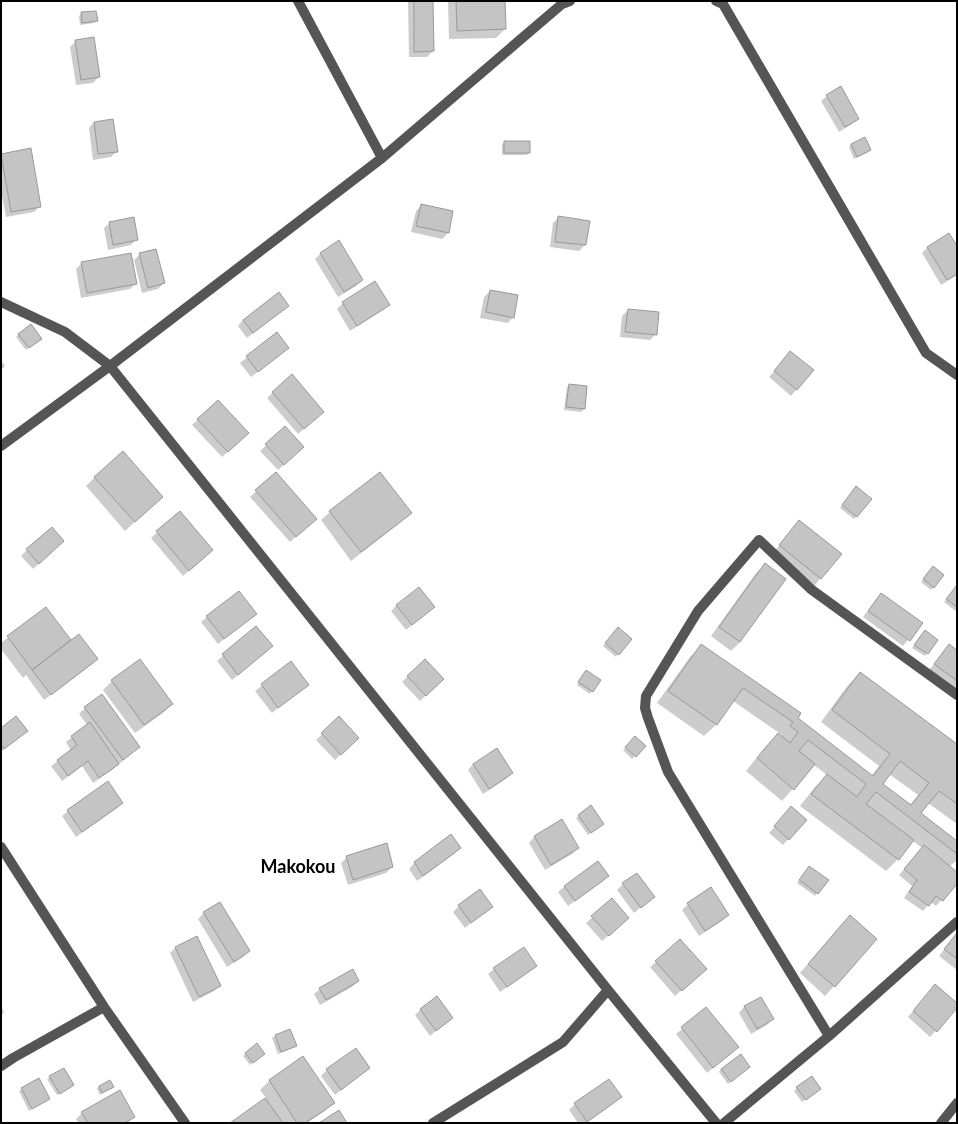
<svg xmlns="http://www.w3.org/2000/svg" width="958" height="1124" font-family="Lato,sans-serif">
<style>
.shadow{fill:#0003;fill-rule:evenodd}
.building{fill:#c4c4c4;stroke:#999;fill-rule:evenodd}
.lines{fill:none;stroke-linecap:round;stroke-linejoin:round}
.minor{stroke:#555;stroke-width:10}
.labels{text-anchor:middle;stroke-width:3;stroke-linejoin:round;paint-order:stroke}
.town-label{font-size:18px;font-weight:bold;fill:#000;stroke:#fff}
</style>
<rect width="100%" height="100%" fill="#fff"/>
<path class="shadow" d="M408 1H432L433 51 427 57H409Z
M448 1H504L505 29 496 38 449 39Z
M82 13 97 21 94 23 80 25 79 16Z
M76 41 99 77 93 83 76 85 70 47Z
M827 96 858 118 852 124 839 132 821 101Z
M94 122 117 151 111 157 93 160 89 128Z
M504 142 529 152 527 155H502V145Z
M851 144 870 150 867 153 854 159 849 147Z
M1 155 40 206 34 212 6 217 1 191Z
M422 205 452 212 448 233 442 239 411 232 416 211Z
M559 217 589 222 585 245 579 251 550 247 553 223Z
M110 223 137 239 131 245 108 250 104 228Z
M928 247 957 248V275L941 285 922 253Z
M321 253 362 280 356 286 338 297 315 259Z
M140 254 164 283 158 289 142 293 134 260Z
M82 263 136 283 130 289 81 298 76 269Z
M375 283 389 304 383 310 350 331 337 309 343 303Z
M490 291 513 317 508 323 480 318 484 297Z
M288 306 247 338 238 326 243 320Z
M628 310 656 334 650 340 620 337 622 316Z
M277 333 288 348 251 377 240 363Z
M19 334 38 341 26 350 16 337Z
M785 358 812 371 791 396 769 377Z
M1 361 5 366 1 370Z
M569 385 586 386 584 409 581 412 564 410 567 387Z
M273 392 317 418 298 434 267 398Z
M218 401 242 439 222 457 192 425Z
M285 427 297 453 278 470 260 451Z
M276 473 309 525 290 542 250 497Z
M95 477 153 505 125 531 86 486Z
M853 490 857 516 854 519 840 508Z
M180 512 206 556 183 576 151 538Z
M330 512 410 513 401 522 351 561 321 520Z
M799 521 840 554 815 585 774 552Z
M63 541 33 569 21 556 27 550Z
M765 565 740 642 731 651 711 636 756 573Z
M931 570 934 587 931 590 921 582Z
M957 587V612L944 602Z
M881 594 921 624 903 646 863 617Z
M397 605 428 612 406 630 391 611Z
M45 608 67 645 97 659 91 665 44 700 26 675 23 678 1 649V643Z
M255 614 218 644 201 622 207 617Z
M256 627 266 652 232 680 217 661Z
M616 631 618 654 616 657 603 646Z
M922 634 937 640 925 656 912 648Z
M702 645 871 776 879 766 821 722 848 685 860 673 957 746V824L928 803 920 813 957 842V860L949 867 957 874V882L936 906 931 902 923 911 904 898 912 886 899 875 922 848 912 840 898 859 886 871 800 806 815 787 827 775 814 765 782 801 746 771 766 746 778 734 780 736 782 735 733 701 716 725 704 736 657 703 690 657ZM889 774 918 795 910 805 881 784Z
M949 646 957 651V691L929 670Z
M290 663 307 685 272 713 255 691Z
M584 674 592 691 590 694 577 685Z
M408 676 443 679 420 701 402 682Z
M112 681 172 704 163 713 135 733 103 690Z
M85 708 139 747 112 770 93 783 82 766 62 781 51 766 71 751 66 742 72 737 88 726 79 714Z
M339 718 358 738 335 760 316 740Z
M1 729 26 731 1 752Z
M635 738 644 746 632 759 623 750Z
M473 764 511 773 506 779 483 794 468 770Z
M122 803 116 809 76 837 62 816 68 811Z
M591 807 600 826 588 835 576 818Z
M786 814 788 839 783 845 769 833Z
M561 820 578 848 572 854 545 870 529 843 534 837Z
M451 835 460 848 454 854 417 881 409 869 414 863Z
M347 857 392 867 386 873 348 885 341 863Z
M598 862 608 876 602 882 568 906 558 892 564 887Z
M807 870 817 893 815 896 797 883Z
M623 884 653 897 634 913 617 890Z
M612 900 622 924 602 941 586 923Z
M219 903 249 951 243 957 227 967 198 919 204 913Z
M688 904 728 915 722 921 699 936 682 910Z
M459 906 491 907 465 928 453 912Z
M841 925 876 939 825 996 800 973Z
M957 933V970L939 956Z
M176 947 220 985 214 991 193 1002 170 953Z
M656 962 700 974 675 996 650 967Z
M536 966 530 971 500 992 488 974 494 969Z
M358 981 352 987 320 1005 314 994 320 989Z
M930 991 957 1004V1006L930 1037 908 1017Z
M760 998 772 1019 767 1025 751 1034 739 1013 744 1007Z
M1 1006 4 1012 1 1016Z
M421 1009 451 1018 430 1036 415 1015Z
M706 1009 731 1053 707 1073 676 1034Z
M290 1030 296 1046 293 1048 278 1054 272 1038 275 1036Z
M246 1053 261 1056 250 1065 243 1056Z
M303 1058 333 1102 325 1111 307 1123H232L266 1098 260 1090 269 1081Z
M749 1067 728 1084 719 1072 721 1069Z
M369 1068 335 1095 321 1076 327 1070Z
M50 1077 70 1088 57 1095 47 1079Z
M38 1080 48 1099 29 1111 19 1091Z
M608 1080 620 1097 615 1102 586 1123H578L569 1110 575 1104Z
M99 1086 112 1087 100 1095 97 1089Z
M797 1088 817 1091 802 1102 794 1091Z
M82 1113 134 1117 127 1123H79L76 1119Z"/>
<path class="building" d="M414 1H433L434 51 414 52Z
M456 1H505L506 29 457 31Z
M96 11 98 21 82 23 81 12Z
M94 37 100 77 81 80 75 40Z
M841 86 859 119 845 127 826 95Z
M113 119 118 152 98 154 94 122Z
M865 137 871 150 857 157 851 144Z
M504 141H530V153H504Z
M31 148 41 207 11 212 1 154Z
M421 204 453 211 449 233 416 226Z
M558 216 590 221 586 245 555 242Z
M134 217 138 240 113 245 109 222Z
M949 233 957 246V274L947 280 927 247Z
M339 240 363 280 344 292 320 253Z
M156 249 165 283 148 288 139 253Z
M131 253 137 284 87 293 81 262Z
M375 281 390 305 357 326 342 302Z
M490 290 518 295 514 318 486 312Z
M279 292 289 306 253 333 243 320Z
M628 309 659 312 657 335 625 332Z
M31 324 42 339 29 348 18 334Z
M277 332 289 348 258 372 246 356Z
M790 351 814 370 797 390 774 371Z
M292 374 324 412 304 429 272 392Z
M569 384 587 386 585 409 566 407Z
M218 400 249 433 228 452 197 419Z
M285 426 304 447 284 465 265 444Z
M123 451 163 497 135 522 94 477Z
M276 472 317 519 296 537 255 490Z
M380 472 412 513 361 552 329 511Z
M856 486 872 499 857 517 842 505Z
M180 511 213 550 189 571 156 531Z
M799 520 842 554 821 579 779 545Z
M52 527 64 541 39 564 26 549Z
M765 563 786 579 740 642 719 627Z
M933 566 944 575 934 588 923 579Z
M957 585V607L946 599Z
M419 587 435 607 412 625 396 605Z
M239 591 257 614 224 639 206 616Z
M881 593 923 623 910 641 868 611Z
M46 607 71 640 32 670 7 636Z
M256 626 273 646 238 675 222 654Z
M618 627 632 639 619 655 605 643Z
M925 630 938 640 928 654 914 645Z
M79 634 98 659 51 695 32 670Z
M701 644 801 713 798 718 873 776 890 754 832 710 860 672 957 744V804L939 791 921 813 957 841V854L876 792 866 804 914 840 899 860 811 794 827 774 857 797 866 784 808 740 799 751 815 764 794 790 757 758 778 733 790 743 798 732 790 726 793 722 743 688 717 725 668 691ZM900 761 929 783 911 805 883 784Z
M949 644 957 650V681L934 664Z
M140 659 173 704 144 725 111 680Z
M425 659 444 679 426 696 407 676Z
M291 661 309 685 278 708 261 684Z
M586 670 601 680 593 692 578 682Z
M102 694 140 747 123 760 84 707Z
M16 716 28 731 4 749 1 745V728Z
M339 716 359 738 341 755 321 733Z
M90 722 119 764 99 778 88 761 68 776 57 760 77 745 71 736Z
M635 736 646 746 636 757 625 747Z
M497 748 513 773 489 789 473 764Z
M108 781 123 803 82 832 67 810Z
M591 805 604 824 591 833 578 815Z
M791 806 807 820 789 840 774 826Z
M562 819 579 848 551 865 534 836Z
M451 834 461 848 423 876 414 862Z
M387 843 393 867 353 880 346 856Z
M924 845 957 872V884L943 901 936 896 929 906 909 892 917 880 904 869Z
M598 861 609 876 575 901 564 886Z
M809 866 829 880 818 894 799 880Z
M637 873 655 897 641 908 622 883Z
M711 887 729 915 705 931 687 903Z
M480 889 493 907 471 923 458 905Z
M612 898 629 918 609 936 591 916Z
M220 902 250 951 234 962 203 912Z
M850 915 877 939 835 987 808 964Z
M957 933V959L944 949Z
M197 936 221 986 199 997 175 947Z
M680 939 707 969 682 991 655 961Z
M524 947 537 966 507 987 493 968Z
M353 969 359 981 326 1000 319 988Z
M935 984 957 1003V1008L937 1032 913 1011Z
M437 996 453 1018 436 1031 420 1009Z
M761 997 774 1019 757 1029 744 1006Z
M706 1007 739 1047 713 1068 681 1027Z
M290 1029 297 1046 281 1052 275 1035Z
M257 1043 265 1054 253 1063 245 1053Z
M356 1048 370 1068 341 1090 326 1069Z
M741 1054 750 1067 731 1082 721 1069Z
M303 1056 335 1103 305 1123H297L269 1080Z
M64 1068 74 1085 60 1094 49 1076Z
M812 1076 821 1089 806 1100 796 1087Z
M39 1078 50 1099 32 1109 21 1088Z
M609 1079 622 1097 587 1122 574 1103Z
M110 1080 114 1087 102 1093 99 1086Z
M120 1090 135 1117 125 1123H88L81 1112Z
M265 1098 283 1123H230Z
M339 1110 347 1123H319Z"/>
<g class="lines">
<path class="minor" d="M298 1 382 158
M716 1 723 4 926 353 957 375
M1 302 65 332 110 366 382 158 562 4 570 1
M1 446 110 366 608 990 716 1123
M1 847 104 1007 185 1123
M829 1036 668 772 648 718 645 708 646 696 698 611 759 540 812 590 957 695
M1 1066 13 1058 104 1007
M433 1123 563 1042 608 990
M724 1123 829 1036 957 922
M941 1123 957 1103"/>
</g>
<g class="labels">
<g class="town-label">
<text x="298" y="873">Makokou</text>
</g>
</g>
<rect width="958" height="1124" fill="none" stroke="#000000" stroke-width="4"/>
</svg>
